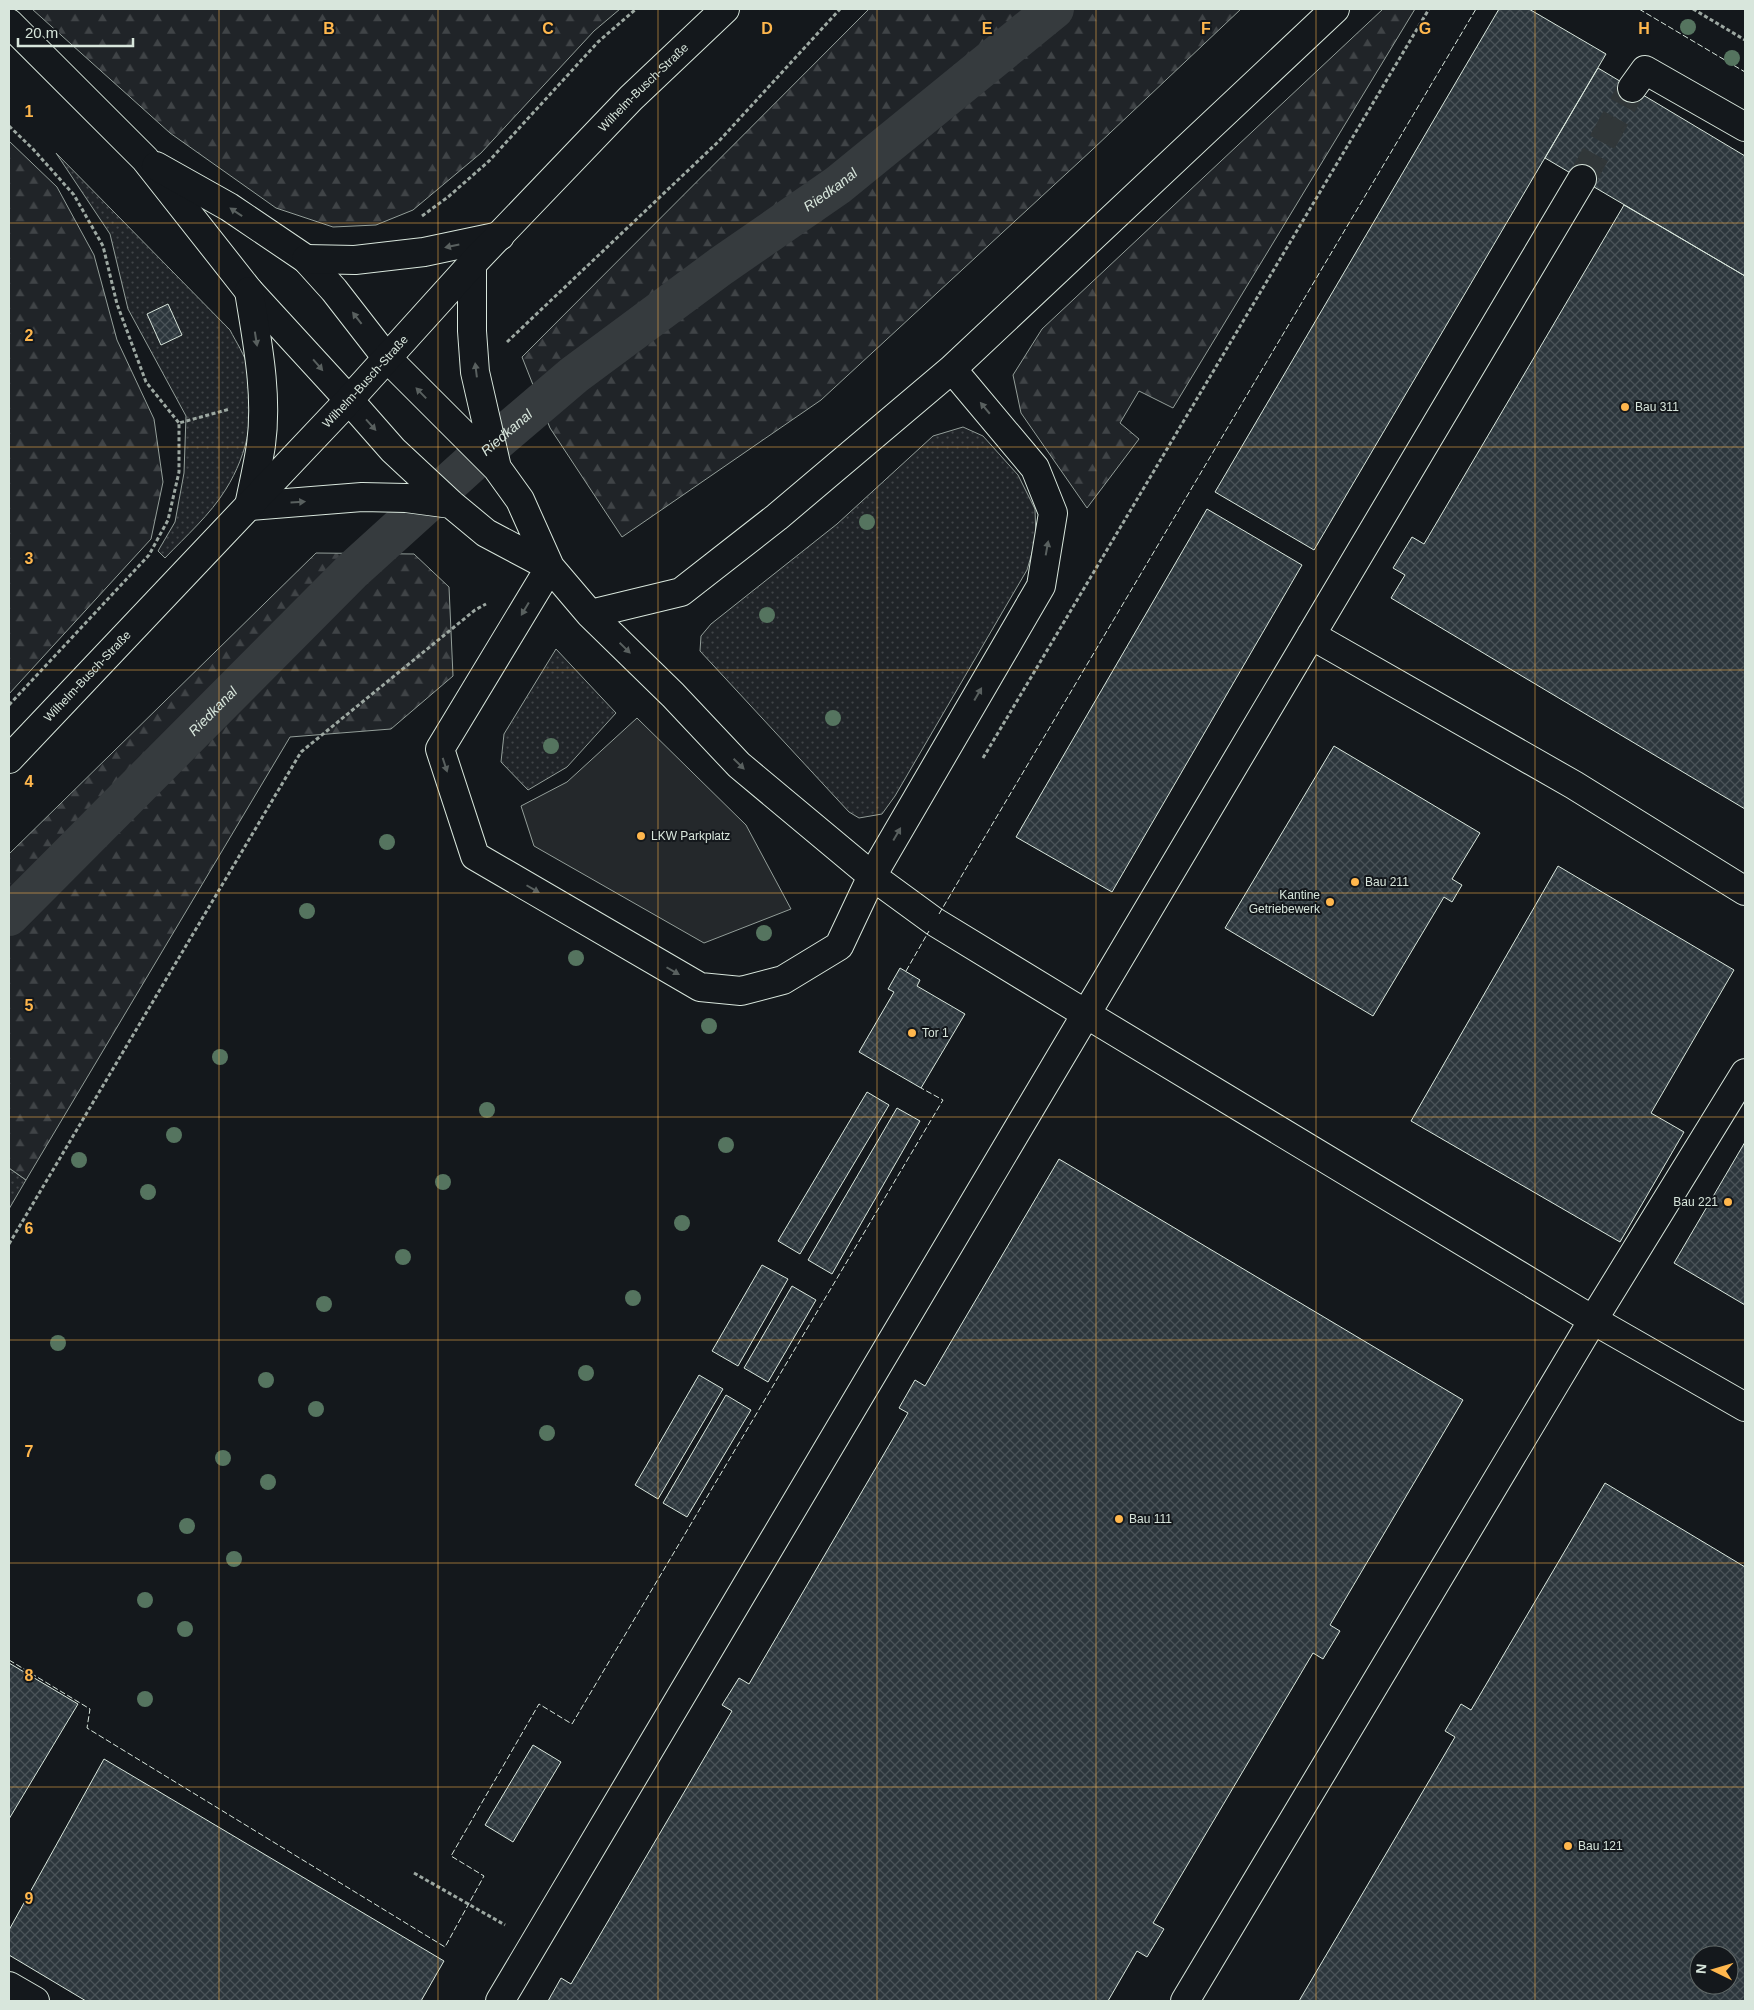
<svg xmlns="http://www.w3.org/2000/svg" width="1754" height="2010" font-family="Arial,sans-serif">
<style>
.grass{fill:url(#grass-dots);stroke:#939e99}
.forest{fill:url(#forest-firs);stroke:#939e99}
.parking{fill:#24282b;stroke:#939e99}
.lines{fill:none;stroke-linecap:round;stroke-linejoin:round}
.canal{stroke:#363b3e;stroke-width:40}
.building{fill:url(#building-cross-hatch);stroke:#d8e6dc;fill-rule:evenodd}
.minor-tunnel{stroke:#313739;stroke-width:28;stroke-dasharray:28 14;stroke-linecap:butt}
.minor-casing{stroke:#d8e6dc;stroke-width:30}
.major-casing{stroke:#d8e6dc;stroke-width:30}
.path{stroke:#9da8a2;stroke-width:3;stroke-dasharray:4 2.5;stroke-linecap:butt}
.minor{stroke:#14181c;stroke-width:28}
.major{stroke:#14181c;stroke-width:28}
.fence{stroke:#d8e6dc;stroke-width:1;stroke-dasharray:6 2.5;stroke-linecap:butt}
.tree{fill:#55745f}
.oneway{fill:#59605f}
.grid{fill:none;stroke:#ffb74d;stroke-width:1;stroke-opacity:0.55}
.poi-dot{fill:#ffb74d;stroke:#14181c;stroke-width:2}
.labels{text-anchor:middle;stroke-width:4;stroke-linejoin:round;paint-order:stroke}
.street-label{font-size:12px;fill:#d8e6dc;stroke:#14181c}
.poi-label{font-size:12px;fill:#d8e6dc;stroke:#14181c;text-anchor:start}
.water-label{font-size:14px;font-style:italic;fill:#d8e6dc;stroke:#14181c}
.grid-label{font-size:16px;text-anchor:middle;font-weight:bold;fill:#ffb74d;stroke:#14181c;stroke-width:4;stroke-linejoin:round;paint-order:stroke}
</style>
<defs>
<pattern id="grass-dots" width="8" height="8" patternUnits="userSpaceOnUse" patternTransform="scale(1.25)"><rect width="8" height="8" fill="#202428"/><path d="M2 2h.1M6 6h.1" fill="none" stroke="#404447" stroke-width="1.8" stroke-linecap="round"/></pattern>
<pattern id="forest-firs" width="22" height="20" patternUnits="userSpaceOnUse" patternTransform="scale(1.25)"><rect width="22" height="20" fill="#202428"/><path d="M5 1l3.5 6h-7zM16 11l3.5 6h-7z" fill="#404447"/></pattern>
<pattern id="building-cross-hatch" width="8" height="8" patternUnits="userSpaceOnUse" patternTransform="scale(1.25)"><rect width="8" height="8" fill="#2c363c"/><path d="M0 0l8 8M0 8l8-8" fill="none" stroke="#4a5358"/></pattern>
</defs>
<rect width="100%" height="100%" fill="#14181c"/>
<path class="grass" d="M56 153 230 330C236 342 245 355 248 368 257 409 248 454 226 489 210 515 186 536 165 558L158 551 175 522 184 473 186 416 128 309 110 234Z
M963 427 983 436 1018 475 1035 509 1036 539 1027 570 895 796 882 814 859 818 849 812 700 651 701 636 711 624 837 524 933 436Z
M556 649 616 713 567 767 528 790 501 762 504 734Z
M9 1168 26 1180 9 1209Z"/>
<path class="forest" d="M32 9H620L594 31 481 153 413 210 376 225 333 227 276 208 170 133Z
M869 9H1241L1092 150 821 400 622 537 550 428 522 357Z
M1383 9H1415L1173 408 1139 391 1120 423 1139 439 1087 508 1021 413 1013 375 1042 329Z
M9 141 57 187 94 255 117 340 154 419 163 482 151 539 9 694Z
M316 553 414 554 449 587 453 676 391 729 290 737 26 1180 9 1168V854Z"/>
<path class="parking" d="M637 718 746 825 791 909 704 943 534 846 521 806 567 782Z"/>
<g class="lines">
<path class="canal" id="s1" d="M9 916 352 571 480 455 574 375 721 266 838 185 1054 9"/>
</g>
<path class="building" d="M1499 9H1529L1606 54 1314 550 1215 492Z
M1598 68 1745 156V276L1545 158Z
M1624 205 1745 276V809L1391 598 1405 575 1393 568 1412 537 1424 544Z
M168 304 182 335 161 345 147 314Z
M1207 509 1302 565 1112 892 1016 837Z
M1334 746 1480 833 1452 879 1462 885 1452 902 1444 897 1373 1016 1225 928Z
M1558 866 1734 970 1651 1113 1684 1132 1620 1242 1411 1121Z
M900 968 920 980 917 986 965 1014 921 1088 859 1052 894 992 888 989Z
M867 1092 889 1105 800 1254 778 1241Z
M897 1108 920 1121 832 1274 808 1260Z
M1745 1142V1305L1674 1263Z
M1059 1159 1463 1400 1330 1625 1340 1631 1323 1659 1313 1653 1153 1923 1164 1929 1147 1957 1137 1951 1108 2001H548L561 1978 571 1984 732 1711 722 1705 739 1678 749 1684 908 1413 899 1408 915 1380 925 1386Z
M762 1265 788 1279 738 1366 712 1351Z
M792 1286 816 1300 768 1382 744 1368Z
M699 1375 723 1389 658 1499 635 1485Z
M726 1395 751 1410 687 1517 663 1503Z
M1605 1483 1745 1567V2001H1299L1455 1737 1445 1731 1461 1704 1471 1710ZM1699 1955H1729V1985H1699Z
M9 1663 78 1704 9 1819Z
M533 1745 561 1762 513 1842 485 1825Z
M104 1759 444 1961 421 2001H86L9 1955V1930Z"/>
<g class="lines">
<path class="minor-tunnel" d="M1582 179 1632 88"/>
<defs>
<path id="minor" d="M1632 88 1645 70 1745 127
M472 264V331L475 372 497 468
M386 357 497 468 520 500 550 567 590 614 673 695 739 765 872 876 935 922 1086 1014 1593 1320 1745 1407
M349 400 393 450 451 504 486 533 550 567
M249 506 362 497 406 498 451 504
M550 567 440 749 475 856 700 987 741 991 783 980 839 946 872 876 1041 586 1053 513 1035 468 952 369
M590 614 681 592 777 517 952 369 1335 9
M1311 635 1574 785 1745 891
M9 1986 35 2001
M500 2001 1582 179
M1185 2001 1593 1320 1745 1073"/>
<g id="major">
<path d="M9 23 145 159 249 291 349 400"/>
<path d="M156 166 229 207 306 259 334 290 386 357"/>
<path d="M306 259 355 260 424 252 500 236"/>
<path d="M249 506C253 486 258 465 261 445 268 394 257 341 249 291"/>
<path id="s2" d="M9 759 349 400 472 264 631 98 725 9"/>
</g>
</defs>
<use href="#minor" class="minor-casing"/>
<use href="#major" class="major-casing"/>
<path class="path" d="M1693 9 1745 40
M9 126 33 149 74 195 103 246 117 304 146 382 179 423
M422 216 448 197 489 161 598 42 636 9
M507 342 719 141 840 9
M9 705 149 555 168 520 179 472V423L230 409
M983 758 1429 9
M9 1244 301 752 475 610 486 604
M414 1873 505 1925"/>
<use href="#minor" class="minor"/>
<use href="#major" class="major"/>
<path class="fence" d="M1639 9 1745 72
M939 914 1476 9
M906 971 929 931
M9 1660 90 1709 87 1728 445 1947 484 1876 451 1856 539 1704 572 1724 943 1100 921 1088"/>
</g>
<g class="tree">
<circle cx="1688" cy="27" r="8"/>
<circle cx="1732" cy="58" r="8"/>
<circle cx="867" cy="522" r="8"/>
<circle cx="767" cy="615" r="8"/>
<circle cx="833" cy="718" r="8"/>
<circle cx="551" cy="746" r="8"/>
<circle cx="387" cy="842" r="8"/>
<circle cx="307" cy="911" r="8"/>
<circle cx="764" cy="933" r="8"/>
<circle cx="576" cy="958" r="8"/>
<circle cx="709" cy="1026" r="8"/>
<circle cx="220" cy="1057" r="8"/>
<circle cx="487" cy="1110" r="8"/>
<circle cx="174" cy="1135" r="8"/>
<circle cx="726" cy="1145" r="8"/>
<circle cx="79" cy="1160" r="8"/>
<circle cx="443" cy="1182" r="8"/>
<circle cx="148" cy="1192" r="8"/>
<circle cx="682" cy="1223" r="8"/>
<circle cx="403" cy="1257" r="8"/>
<circle cx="633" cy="1298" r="8"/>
<circle cx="324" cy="1304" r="8"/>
<circle cx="58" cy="1343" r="8"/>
<circle cx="586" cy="1373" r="8"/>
<circle cx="266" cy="1380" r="8"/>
<circle cx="316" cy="1409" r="8"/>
<circle cx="547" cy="1433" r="8"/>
<circle cx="223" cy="1458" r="8"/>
<circle cx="268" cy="1482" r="8"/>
<circle cx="187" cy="1526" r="8"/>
<circle cx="234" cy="1559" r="8"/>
<circle cx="145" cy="1600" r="8"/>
<circle cx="185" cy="1629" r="8"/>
<circle cx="145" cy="1699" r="8"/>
</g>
<defs><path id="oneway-solid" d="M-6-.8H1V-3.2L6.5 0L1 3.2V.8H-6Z" transform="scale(1.25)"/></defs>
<g class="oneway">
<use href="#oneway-solid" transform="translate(236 212) rotate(-146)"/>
<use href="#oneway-solid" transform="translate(452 246) rotate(168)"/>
<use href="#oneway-solid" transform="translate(357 318) rotate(-128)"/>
<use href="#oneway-solid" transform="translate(256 339) rotate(81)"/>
<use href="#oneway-solid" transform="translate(318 365) rotate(49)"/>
<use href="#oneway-solid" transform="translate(476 370) rotate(-97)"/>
<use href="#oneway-solid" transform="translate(421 393) rotate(-134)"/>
<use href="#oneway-solid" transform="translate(985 408) rotate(-130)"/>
<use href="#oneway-solid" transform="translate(371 425) rotate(48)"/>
<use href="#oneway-solid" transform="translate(298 502) rotate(-4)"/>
<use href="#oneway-solid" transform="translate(1047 548) rotate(-80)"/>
<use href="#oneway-solid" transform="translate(525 609) rotate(121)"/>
<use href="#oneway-solid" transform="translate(625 648) rotate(44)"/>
<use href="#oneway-solid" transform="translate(978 694) rotate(-60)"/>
<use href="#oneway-solid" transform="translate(739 764) rotate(44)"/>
<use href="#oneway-solid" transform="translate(445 765) rotate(72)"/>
<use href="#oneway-solid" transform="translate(897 834) rotate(-60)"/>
<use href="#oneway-solid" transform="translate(533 889) rotate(30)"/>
<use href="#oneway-solid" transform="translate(673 971) rotate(30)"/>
</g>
<path class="grid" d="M219 9V2001M438 9V2001M658 9V2001M877 9V2001M1096 9V2001M1316 9V2001M1535 9V2001M9 223H1745M9 447H1745M9 670H1745M9 893H1745M9 1117H1745M9 1340H1745M9 1563H1745M9 1787H1745"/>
<g class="poi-dot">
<circle cx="1625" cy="407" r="5"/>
<circle cx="641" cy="836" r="5"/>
<circle cx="1355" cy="882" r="5"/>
<circle cx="1330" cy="902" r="5"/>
<circle cx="912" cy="1033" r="5"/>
<circle cx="1728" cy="1202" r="5"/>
<circle cx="1119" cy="1519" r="5"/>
<circle cx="1568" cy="1846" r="5"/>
</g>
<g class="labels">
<g class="street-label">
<text dy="4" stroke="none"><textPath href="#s2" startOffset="924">Wilhelm-Busch-Straße</textPath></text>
<text dy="4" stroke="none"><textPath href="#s2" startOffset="519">Wilhelm-Busch-Straße</textPath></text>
<text dy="4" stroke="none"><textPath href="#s2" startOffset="114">Wilhelm-Busch-Straße</textPath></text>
</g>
<g class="poi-label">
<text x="1635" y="411">Bau 311</text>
<text x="651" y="840">LKW Parkplatz</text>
<text x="1365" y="886">Bau 211</text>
<text x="1320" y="899" text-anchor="end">Kantine<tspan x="1320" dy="14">Getriebewerk</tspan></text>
<text x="922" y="1037">Tor 1</text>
<text x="1718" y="1206" text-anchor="end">Bau 221</text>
<text x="1129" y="1523">Bau 111</text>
<text x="1578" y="1850">Bau 121</text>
</g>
<g class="water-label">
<text dy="5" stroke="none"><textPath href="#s1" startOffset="1099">Riedkanal</textPath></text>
<text dy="5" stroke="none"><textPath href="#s1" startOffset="694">Riedkanal</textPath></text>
<text dy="5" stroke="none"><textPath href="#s1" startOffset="289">Riedkanal</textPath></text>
</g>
</g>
<g class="grid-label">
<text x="329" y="34">B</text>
<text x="548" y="34">C</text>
<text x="767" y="34">D</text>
<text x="987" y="34">E</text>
<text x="1206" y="34">F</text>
<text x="1425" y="34">G</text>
<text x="1644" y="34">H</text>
<text x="29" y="117">1</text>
<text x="29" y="341">2</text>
<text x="29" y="564">3</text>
<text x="29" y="787">4</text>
<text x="29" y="1011">5</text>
<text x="29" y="1234">6</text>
<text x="29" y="1457">7</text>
<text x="29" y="1681">8</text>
<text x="29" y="1904">9</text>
</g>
<rect width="1754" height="2010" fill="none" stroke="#d8e6dc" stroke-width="20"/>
<g transform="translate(1714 1970) rotate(275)"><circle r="24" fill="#14181c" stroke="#626a69"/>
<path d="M0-4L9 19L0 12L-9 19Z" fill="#ffb74d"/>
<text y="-8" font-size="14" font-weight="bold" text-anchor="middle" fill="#d8e6dc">N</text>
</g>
<path d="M18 38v8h115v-8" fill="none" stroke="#d8e6dc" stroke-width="2.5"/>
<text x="25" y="38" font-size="15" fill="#d8e6dc" stroke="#14181c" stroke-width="4" paint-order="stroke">20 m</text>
</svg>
